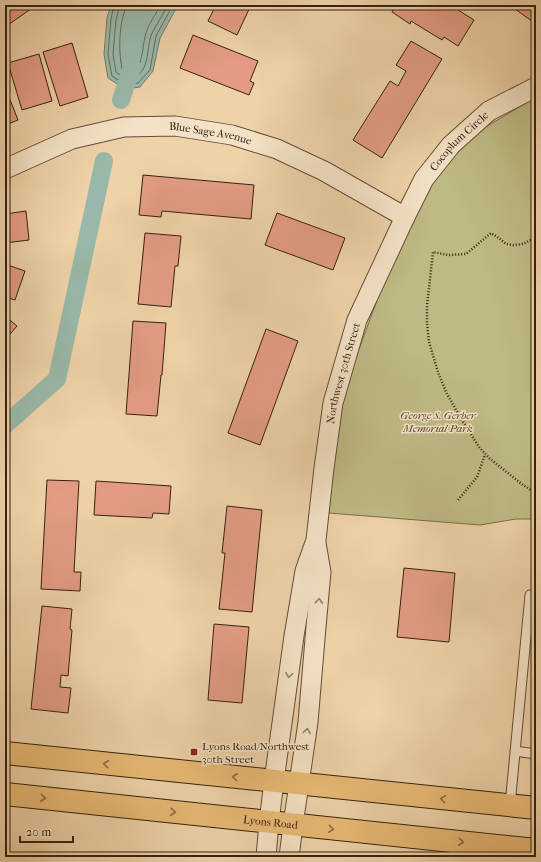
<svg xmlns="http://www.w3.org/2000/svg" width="541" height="862" font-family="'IM FELL French Canon',serif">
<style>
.green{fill:#beba84;stroke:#7a6e4b}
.water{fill:#99b8a9;stroke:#727c6d}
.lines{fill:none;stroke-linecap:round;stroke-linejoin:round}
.shore{stroke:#686c5e;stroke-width:1}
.canal{stroke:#99b8a9;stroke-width:18}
.building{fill:#e39c83;stroke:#372112}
.lane-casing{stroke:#654d38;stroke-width:11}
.street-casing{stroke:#654d38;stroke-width:21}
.primary-casing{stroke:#372112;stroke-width:24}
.path{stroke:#372112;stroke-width:2.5;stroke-dasharray:1 2;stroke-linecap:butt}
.lane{stroke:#f4e2c6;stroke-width:9}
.street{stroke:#f4e2c6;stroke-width:19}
.primary{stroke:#e7b974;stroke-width:22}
.oneway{stroke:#96826c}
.oneway2{stroke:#8f6d43}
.poi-dot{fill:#8f2418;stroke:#f4e2c6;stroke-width:1.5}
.labels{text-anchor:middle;stroke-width:3;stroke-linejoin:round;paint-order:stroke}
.street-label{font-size:11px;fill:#372112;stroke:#f4e2c6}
.park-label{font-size:11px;font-style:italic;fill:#59472e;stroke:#f4e2c6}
.poi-label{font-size:11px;fill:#372112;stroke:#f4e2c6;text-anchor:start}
</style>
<rect width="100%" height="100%" fill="#eed2a8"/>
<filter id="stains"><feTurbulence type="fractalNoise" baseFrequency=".005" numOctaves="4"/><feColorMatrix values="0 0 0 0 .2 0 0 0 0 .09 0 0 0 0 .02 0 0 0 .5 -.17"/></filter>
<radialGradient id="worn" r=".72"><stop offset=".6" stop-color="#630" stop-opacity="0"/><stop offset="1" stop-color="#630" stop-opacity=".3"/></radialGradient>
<path class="green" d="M536 97V519H516L480 525 329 513 332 463 345 387 383 284 447 150Z"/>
<path class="water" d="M111 5H178L160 38 153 71 140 87 125 89 108 78 104 54 107 18Z"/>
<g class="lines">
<path class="shore" d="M114 5 111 19 108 54 112 76 126 85 138 83 150 70 156 36 173 5
M120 5 116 20 113 54 116 72 127 80C152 75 145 50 152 33 157 24 163 14 168 5
M126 5C125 11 123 15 122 21 119 35 119 54 122 69L129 73C144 71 142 44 146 33 149 23 156 14 161 5"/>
<path class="canal" d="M121 100 132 67
M5 425 57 379 104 161"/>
</g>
<path class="building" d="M5 5H33L35 6 8 25 5 21Z
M216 5H251L237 35 208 21Z
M396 5H450L474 20 458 46 444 37 442 40 411 21 410 24 392 12Z
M518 5H536V24L515 9Z
M193 35 258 61 250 81 254 83 249 95 180 68Z
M411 41 442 59 382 158 353 140 390 81 398 86 406 71 396 65Z
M72 43 88 97 60 106 43 52Z
M39 54 52 101 22 110 8 63Z
M5 87 18 120 5 125Z
M143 175 254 185 251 219 162 211 161 217 139 215Z
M26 211 29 240 5 243V214Z
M277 213 345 238 333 270 265 245Z
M145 233 181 236 178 266H175L171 307 138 304Z
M5 264 25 271 15 300 5 297Z
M5 316 17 326 5 340Z
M133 321 166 323 162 375H161L157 416 126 414Z
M266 329 298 341 260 445 228 433Z
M47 480 79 481 74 572H81L80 591 41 589Z
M96 481 171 486 169 514 153 513 152 518 94 515Z
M227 506 262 510 252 612 219 609 225 553H222Z
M404 568 455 573 449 642 397 637Z
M42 606 72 609 70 629 72 630 68 676 61 675 60 687 71 688 68 713 31 709Z
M214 624 249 627 242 703 208 700Z"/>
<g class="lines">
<defs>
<path id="lane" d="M515 751 536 754
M510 805 530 595H536"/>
<g id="street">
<path id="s1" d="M5 169 72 139 124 127 175 126 232 135 277 149 324 171 405 217"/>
<path id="s2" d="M266 857 269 822 274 781 294 636 305 571 316 540 324 468 333 403 357 320 405 217 424 179 451 145 489 111 536 87"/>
<path d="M289 857 293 825 308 722 316 627 321 572 316 543"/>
</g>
<g id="primary">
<path d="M5 753 536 808"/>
<path id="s3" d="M5 794 536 850"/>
</g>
</defs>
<use href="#lane" class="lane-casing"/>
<use href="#street" class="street-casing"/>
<use href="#primary" class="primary-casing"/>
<path class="path" d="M536 237 523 244 513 245 506 244 499 238 491 233 466 254 448 255 433 252 427 306V323L429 342 438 372 446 392 460 417 479 447 489 458 523 485 536 493
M458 500 477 477 481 466 485 454"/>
<use href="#lane" class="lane"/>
<use href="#street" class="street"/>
<use href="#primary" class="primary"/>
</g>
<defs><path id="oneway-chevron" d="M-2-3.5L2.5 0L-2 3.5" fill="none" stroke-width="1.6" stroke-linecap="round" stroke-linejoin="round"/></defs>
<g class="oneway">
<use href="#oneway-chevron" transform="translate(319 601) rotate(-85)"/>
<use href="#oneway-chevron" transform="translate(289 675) rotate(98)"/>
<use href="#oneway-chevron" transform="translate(307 731) rotate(-81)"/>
</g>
<g class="oneway2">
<use href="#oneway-chevron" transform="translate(106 764) rotate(-174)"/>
<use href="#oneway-chevron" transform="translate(235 777) rotate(-174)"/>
<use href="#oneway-chevron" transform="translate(43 798) rotate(6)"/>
<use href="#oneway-chevron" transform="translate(443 799) rotate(-174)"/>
<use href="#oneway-chevron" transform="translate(173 812) rotate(6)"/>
<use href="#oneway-chevron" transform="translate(331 829) rotate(6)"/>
<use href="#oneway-chevron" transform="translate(461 842) rotate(6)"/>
</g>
<rect class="poi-dot" x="190" y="748" width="8" height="8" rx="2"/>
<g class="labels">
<g class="street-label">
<text dy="4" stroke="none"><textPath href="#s1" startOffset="214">Blue Sage Avenue</textPath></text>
<text dy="4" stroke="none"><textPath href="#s2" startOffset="754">Cocoplum Circle</textPath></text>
<text dy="4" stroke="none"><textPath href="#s2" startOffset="491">Northwest 30th Street</textPath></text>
<text dy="4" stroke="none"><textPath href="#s3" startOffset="267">Lyons Road</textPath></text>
</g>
<g class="park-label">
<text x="438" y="419">George S. Gerber<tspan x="438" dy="13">Memorial Park</tspan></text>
</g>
<g class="poi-label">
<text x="202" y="750">Lyons Road/Northwest<tspan x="202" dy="13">30th Street</tspan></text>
</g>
</g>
<rect width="541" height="862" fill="none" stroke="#eed2a8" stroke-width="20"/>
<rect x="6" y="6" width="529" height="850" fill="none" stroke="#372112" stroke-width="2"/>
<rect x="10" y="10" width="521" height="842" fill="none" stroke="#372112"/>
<path d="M20 836v6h53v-6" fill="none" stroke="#372112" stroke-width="2"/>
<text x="26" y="836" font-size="12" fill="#372112" stroke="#f4e2c6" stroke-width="3" paint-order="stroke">20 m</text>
<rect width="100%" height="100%" filter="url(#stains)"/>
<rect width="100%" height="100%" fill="url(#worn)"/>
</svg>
